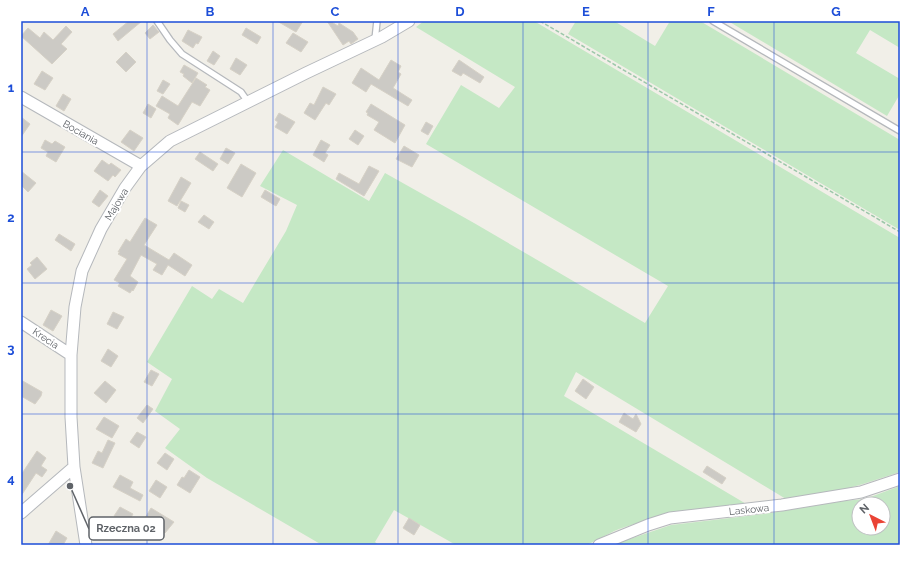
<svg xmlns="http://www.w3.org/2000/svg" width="921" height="566" font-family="Raleway,sans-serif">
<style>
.green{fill:#c5e8c5;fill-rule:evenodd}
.building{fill:#cccac5;stroke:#d6d1c6}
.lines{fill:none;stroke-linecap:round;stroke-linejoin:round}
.lane-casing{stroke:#b5b8bc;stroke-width:8}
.street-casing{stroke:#b5b8bc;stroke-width:13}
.path{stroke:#9cc7a9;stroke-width:1.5;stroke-dasharray:4 2;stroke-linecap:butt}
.lane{stroke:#fff;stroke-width:5.5}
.street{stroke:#fff;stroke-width:11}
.grid{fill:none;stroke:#1d4ed8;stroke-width:1;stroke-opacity:0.55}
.labels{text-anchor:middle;stroke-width:4;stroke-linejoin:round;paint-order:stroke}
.street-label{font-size:10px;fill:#5f6368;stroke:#fff}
.leader{fill:none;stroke:#5f6368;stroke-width:1.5}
.callout-dot{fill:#5f6368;stroke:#fff;stroke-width:1.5}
.callout{fill:#fff;stroke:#5f6368;stroke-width:1.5}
.callout-label{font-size:11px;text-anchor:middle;font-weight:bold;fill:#5f6368}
.neatline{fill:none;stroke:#1d4ed8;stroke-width:1.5}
.grid-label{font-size:13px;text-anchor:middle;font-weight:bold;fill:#1d4ed8}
</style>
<rect width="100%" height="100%" fill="#f1efe8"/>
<path class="green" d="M424 21H534L900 238V472L863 484 831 493 786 499 576 372 564 396 748 505C707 510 664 513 625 527 611 531 599 540 586 545H456L394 510 375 542 379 545H322L207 478 165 448 180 429 155 411 172 379 147 362 192 286 212 299 219 289 243 303 286 231 297 205 260 186 283 150 369 201 385 173 474 223 645 323 668 286 426 144 461 85 499 108 515 87 416 27Z
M576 21H614L655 46 670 21H700L900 140V230L568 34Z
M728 21H900V48L870 30 856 53 900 79V94L887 116Z
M900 486V545H612L671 525 764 514 843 501 865 499ZM859 504H883V528H859Z"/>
<path class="building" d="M129 21H142L118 41 113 34Z
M277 21H303L296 32Z
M327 21H330L338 26 339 23 353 32 358 39 351 44 349 41 343 45Z
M153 25 159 32 150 39 145 33Z
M66 26 72 32 61 44 67 49 52 64 21 36 28 28 40 38 44 32 53 40Z
M246 28 261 37 257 44 242 35Z
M188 30 202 37 198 44 196 43 193 48 182 41Z
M293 33 308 42 301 52 286 43Z
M213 51 220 56 214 65 207 61Z
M126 52 136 62 126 72 116 62Z
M236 58 247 65 240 75 230 69Z
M391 60 401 66 398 72 401 74 393 88 412 100 408 106 371 84 366 92 352 83 361 68 379 80Z
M459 60 484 77 480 83 463 73 461 76 452 71Z
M184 65 198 73 192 83 183 76 184 74 180 72Z
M42 71 53 78 45 90 34 84Z
M196 78 207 85 205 87 210 90 200 106 192 102 178 125 168 118 170 114 156 106 162 96 178 106Z
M163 80 170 84 163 94 157 91Z
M323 87 336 94 329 105 326 103 315 120 304 113 310 103 314 105Z
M63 94 71 99 64 111 56 106Z
M148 104 156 109 151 118 143 113Z
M371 104 405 125 395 143 374 130 379 122 367 115 368 113 366 112Z
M279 113 295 122 287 134 275 127 278 122 275 120Z
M21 117 30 124 21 137Z
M426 122 433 126 428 135 421 131Z
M130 130 143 138 134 151 121 142Z
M355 130 364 136 358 145 349 139Z
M45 140 52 144 55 141 65 147 56 162 46 156 48 152 41 148Z
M321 140 330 145 325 153 328 155 324 162 313 155Z
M404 146 419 155 412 167 396 159Z
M226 148 235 153 228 164 220 159Z
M200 152 218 164 213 171 195 159Z
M102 160 109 165 111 163 121 170 115 177 113 175 108 181 94 171Z
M241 164 256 173 242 197 227 188Z
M369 166 379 171 364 196 336 179 339 173 359 184Z
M21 171 36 183 28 192 21 185Z
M181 177 191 183 177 206 168 201Z
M100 190 108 196 99 207 92 202Z
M265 190 280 199 276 206 261 197Z
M181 201 189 205 185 212 178 208Z
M204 215 214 222 209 229 198 222Z
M145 218 157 225 144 245 169 260 174 253 192 265 185 276 168 265 162 275 153 270 157 264 141 255 130 276 138 282 133 291 132 290 130 293 118 286 120 283 114 280 127 259 118 254 120 252H118L126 239 130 242Z
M59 234 75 244 71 251 55 240Z
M37 257 47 269 35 279 27 269 32 265 30 263Z
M51 310 62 316 53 331 43 325Z
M113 312 124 317 117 329 107 324Z
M108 349 118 356 111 367 101 361Z
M151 370 159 374 152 386 144 382Z
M583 379 594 387 586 399 575 391Z
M21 380 42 392 41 396 35 404 21 396Z
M105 381 116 390 106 403 94 393Z
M147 405 153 409 143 423 137 418Z
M624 413 633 419 636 414 641 424 636 432 619 422Z
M104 417 119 426 112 438 96 429Z
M137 432 146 437 139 448 130 442Z
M108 440 115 443 103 468 92 463 98 451 102 453Z
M37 451 46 458 41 466 47 470 42 477 36 473 21 496V475Z
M165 453 174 459 167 470 157 463Z
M707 466 726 478 722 484 703 472Z
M189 470 200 477 190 493 177 485 182 477 184 478Z
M120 475 133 482 130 488 143 495 140 501 113 487Z
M156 480 167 487 160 498 149 491Z
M120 507 133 514 127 524 114 516Z
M151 508 174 522 165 533 151 524 152 523 145 518Z
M409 518 420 525 414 535 403 528Z
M56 531 67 538 63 545H48Z"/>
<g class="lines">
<defs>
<path id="lane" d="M157 21 170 40 182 54 241 92 248 102
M713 21 900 131
M375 40 377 21"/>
<path id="street" d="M21 97 141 166
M21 322 71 355
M21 513 74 467
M86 545 74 467 71 417V355L75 307 82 271 101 229 125 188 141 166 170 141 306 73 382 37 409 21
M599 545 648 525 670 518 782 505 861 492 900 479"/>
</defs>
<use href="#lane" class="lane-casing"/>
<use href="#street" class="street-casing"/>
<path class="path" d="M540 21 900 232"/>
<use href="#lane" class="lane"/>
<use href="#street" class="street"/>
</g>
<path class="grid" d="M147 21V545M273 21V545M398 21V545M523 21V545M648 21V545M774 21V545M21 152H900M21 283H900M21 414H900"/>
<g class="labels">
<g class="street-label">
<text transform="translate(81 132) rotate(30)" y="4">Bociania</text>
<text transform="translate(116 204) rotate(-59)" y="4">Majowa</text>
<text transform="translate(46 338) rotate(34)" y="4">Krecia</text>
<text transform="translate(749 509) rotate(-6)" y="4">Laskowa</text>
</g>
</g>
<path class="leader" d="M70 486L89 529"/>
<circle class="callout-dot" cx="70" cy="486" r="4"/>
<rect class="callout" x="89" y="517" width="75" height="23" rx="4"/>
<g class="callout-label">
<text x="126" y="532">Rzeczna 02</text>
</g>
<rect width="921" height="566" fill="none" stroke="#ffffff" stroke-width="44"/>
<g transform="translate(871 516) rotate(318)"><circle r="19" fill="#ffffff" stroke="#bfc1c3"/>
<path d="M0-3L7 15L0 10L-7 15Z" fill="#ea4335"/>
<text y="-6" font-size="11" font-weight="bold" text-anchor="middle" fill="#5f6368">N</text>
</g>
<rect x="22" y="22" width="877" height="522" class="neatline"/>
<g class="grid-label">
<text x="85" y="16">A</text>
<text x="210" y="16">B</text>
<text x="335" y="16">C</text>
<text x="460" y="16">D</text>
<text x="586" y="16">E</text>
<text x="711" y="16">F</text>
<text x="836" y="16">G</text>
<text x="11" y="92">1</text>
<text x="11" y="222">2</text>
<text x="11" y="353">3</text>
<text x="11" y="483">4</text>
</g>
</svg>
